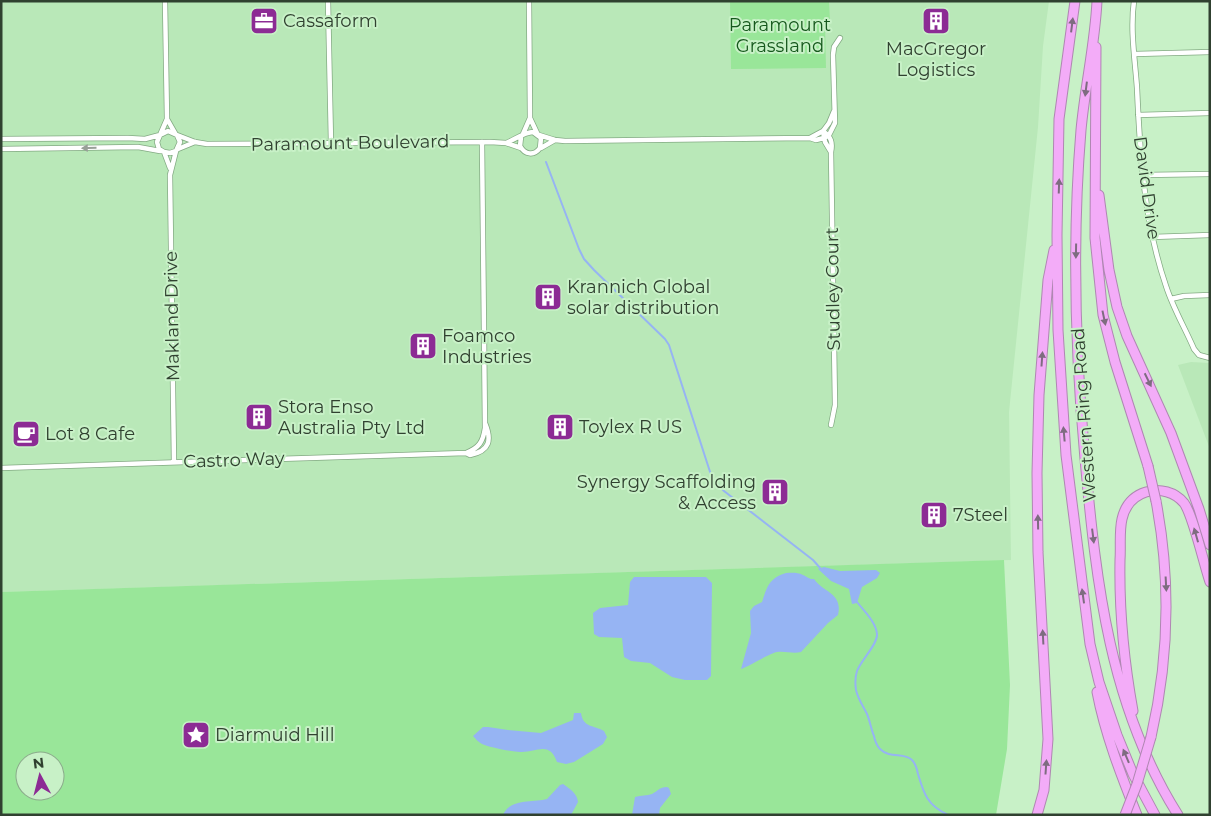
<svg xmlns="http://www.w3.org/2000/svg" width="1211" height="816" font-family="Montserrat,sans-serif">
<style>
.built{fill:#b9e8b8}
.green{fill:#99e699;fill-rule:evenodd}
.water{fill:#96b4f3}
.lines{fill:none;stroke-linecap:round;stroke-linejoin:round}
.stream{stroke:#96b4f3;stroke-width:2}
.street-casing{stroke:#83aa83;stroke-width:6}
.highway-casing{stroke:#af87b2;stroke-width:11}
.street{stroke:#fff;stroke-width:4.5}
.highway{stroke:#f3acf8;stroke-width:9}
.highway-bridge-casing{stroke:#af87b2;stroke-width:11;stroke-linecap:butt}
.highway-bridge{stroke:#f3acf8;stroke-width:9}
.oneway{fill:#7e6c80}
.oneway2{fill:#98a098}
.labels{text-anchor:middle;stroke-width:4;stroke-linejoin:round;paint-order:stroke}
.poi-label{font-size:18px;fill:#304130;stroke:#c8f1c7;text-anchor:start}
.park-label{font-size:18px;fill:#15581c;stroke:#c8f1c7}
.street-label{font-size:18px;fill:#304130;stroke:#c8f1c7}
</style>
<rect width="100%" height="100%" fill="#c8f1c7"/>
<path class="built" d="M1 1H1049L1043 46 1038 127 1009 412 1011 560 1 592Z
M1191 362 1210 363V449L1178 365Z"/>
<path class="green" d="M730 1H829L830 22 825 24 826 68 731 69Z
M1004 560 1010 685 1007 749 996 815H1V592ZM25 761H55V791H25Z"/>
<path class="water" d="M824 567 840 571 876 570 880 573 877 578 862 587 857 603 852 604 849 589 831 581 818 569Z
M786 573C791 573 797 572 803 575 808 577 808 579 814 579 824 593 843 593 838 615L828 623 801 652C793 654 786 651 777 652 770 653 750 666 741 669L751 633 750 611 754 606 762 602C767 587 769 578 786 573Z
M634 577H706L712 583 711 676 707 680H685L672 677 650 663 631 661 624 657 622 638 599 637 594 634 593 613 600 608 628 605 630 582Z
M574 713H581C583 728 594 725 604 731L607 737 603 744 574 762 566 764 557 762C549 740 536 753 520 752 513 752 488 747 482 744 478 742 476 739 473 736L483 727H488L508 730 541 733 573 720Z
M563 784C570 789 577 793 578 802L571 815H503C510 798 533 803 547 799L560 785Z
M667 787 669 788 671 794 660 808 659 815H632L635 797C641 795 647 796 652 794 658 791 659 787 667 787Z"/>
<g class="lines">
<path class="stream" d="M546 162 579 249 584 259 594 270 665 339 669 345 712 478 724 491 813 560 821 569
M857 602C864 611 876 622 877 634 878 644 861 660 857 671 855 677 855 683 856 690 858 699 863 706 867 714 870 721 871 729 874 736 875 741 877 746 880 749 890 759 904 752 912 760 915 763 917 769 918 774 924 794 927 805 948 815"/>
<defs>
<path id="street" d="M328 1 331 143
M529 1 530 118 537 133
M1134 1C1130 30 1135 60 1137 88 1140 155 1144 222 1166 286 1173 308 1185 328 1194 349L1199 355 1210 358
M1135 54 1210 52
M1138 115 1210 113
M167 119 175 133
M823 131C831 137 833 142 831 152L835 405 831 425
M162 134 168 131 177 135 180 142 176 151 170 153 164 152 159 149 157 142 167 119 165 1
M523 134 530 118
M177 135 195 142 207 144 490 142 506 143 521 148
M539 135 555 140 565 141 810 138 816 140 824 138 829 135 835 123 833 55 834 47 840 38
M810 138 823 131
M1 139 128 138 145 139 160 135
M506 143C514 140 525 132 533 132L541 138 540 148C534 156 525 155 520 146L521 137
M541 148 555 140
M1 149 138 147 160 151
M178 149 195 142
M164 152 170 168
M831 152 825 142 823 131 829 123 834 111
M1143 175 1210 174
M1152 237 1210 235
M1171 299 1184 296 1210 295
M466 453C479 448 483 442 485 428L482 142
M174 462 170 175 176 151
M1 468 466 453 470 455C490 451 492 440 485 423"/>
<path id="highway" d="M1075 1 1059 119 1057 235 1058 330 1066 455 1090 644 1099 682 1117 735 1133 774 1155 815
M1097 1C1095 44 1085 86 1081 130 1072 239 1075 350 1085 459 1096 583 1110 707 1178 815
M1096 47 1095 238 1103 315 1115 362 1148 466
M1099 195 1109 270 1117 307 1127 336 1171 433 1199 509 1210 545
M1097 692C1105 734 1121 775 1137 815
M1133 711C1124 661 1119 612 1120 560 1121 547 1119 532 1122 519 1125 506 1133 496 1146 492 1160 488 1175 492 1184 503 1193 515 1204 565 1210 582
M1151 737C1169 659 1171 580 1156 501
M1037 815 1044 790 1048 739 1038 552 1037 473 1039 395 1048 280 1054 250"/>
</defs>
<use href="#street" class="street-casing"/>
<use href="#highway" class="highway-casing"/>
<use href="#street" class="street"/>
<use href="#highway" class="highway"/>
<defs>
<path id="highway-bridge" d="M1148 466 1156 501
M1125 815 1137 784 1151 737"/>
</defs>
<use href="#highway-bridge" class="highway-bridge-casing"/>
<use href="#highway-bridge" class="highway-bridge"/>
</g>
<defs><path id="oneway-solid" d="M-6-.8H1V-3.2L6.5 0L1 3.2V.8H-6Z" transform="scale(1.25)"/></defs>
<g class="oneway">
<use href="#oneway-solid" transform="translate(1072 25) rotate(-83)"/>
<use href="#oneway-solid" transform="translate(1086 89) rotate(97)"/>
<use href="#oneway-solid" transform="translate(1059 186) rotate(-88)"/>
<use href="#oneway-solid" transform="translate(1076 251) rotate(91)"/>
<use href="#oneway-solid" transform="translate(1104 318) rotate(78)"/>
<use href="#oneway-solid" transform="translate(1042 359) rotate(-86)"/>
<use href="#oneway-solid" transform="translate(1148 380) rotate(64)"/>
<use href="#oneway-solid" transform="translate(1064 434) rotate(-95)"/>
<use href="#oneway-solid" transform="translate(1038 522) rotate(-91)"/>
<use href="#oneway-solid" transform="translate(1196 535) rotate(-106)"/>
<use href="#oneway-solid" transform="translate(1093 536) rotate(83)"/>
<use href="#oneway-solid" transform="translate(1166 584) rotate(87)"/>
<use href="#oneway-solid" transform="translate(1083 596) rotate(-98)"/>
<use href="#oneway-solid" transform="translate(1043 637) rotate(-93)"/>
<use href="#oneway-solid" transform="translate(1126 756) rotate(-113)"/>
<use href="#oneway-solid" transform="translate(1046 767) rotate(-86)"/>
</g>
<use class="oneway2" href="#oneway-solid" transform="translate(89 148) rotate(179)"/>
<defs>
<symbol id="office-square" viewBox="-11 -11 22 22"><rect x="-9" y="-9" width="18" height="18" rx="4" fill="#8c2b94" stroke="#c8f1c7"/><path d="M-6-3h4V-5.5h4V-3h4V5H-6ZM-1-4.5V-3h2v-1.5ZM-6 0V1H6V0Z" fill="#fff"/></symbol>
<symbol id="building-square" viewBox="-11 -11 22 22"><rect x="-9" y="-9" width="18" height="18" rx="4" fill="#8c2b94" stroke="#c8f1c7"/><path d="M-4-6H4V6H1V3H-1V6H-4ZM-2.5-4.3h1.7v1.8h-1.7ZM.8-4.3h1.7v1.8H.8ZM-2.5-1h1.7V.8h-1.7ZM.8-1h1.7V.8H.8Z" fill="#fff"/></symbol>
<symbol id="cafe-square" viewBox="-11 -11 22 22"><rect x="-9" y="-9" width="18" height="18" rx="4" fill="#8c2b94" stroke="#c8f1c7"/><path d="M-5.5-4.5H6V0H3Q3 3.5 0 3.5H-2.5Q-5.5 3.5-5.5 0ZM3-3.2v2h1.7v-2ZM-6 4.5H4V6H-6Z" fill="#fff"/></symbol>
<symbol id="sight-square" viewBox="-11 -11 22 22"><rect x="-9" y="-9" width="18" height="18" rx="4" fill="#8c2b94" stroke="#c8f1c7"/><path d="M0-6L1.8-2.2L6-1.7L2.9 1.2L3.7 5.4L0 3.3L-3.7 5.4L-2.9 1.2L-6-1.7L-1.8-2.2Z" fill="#fff"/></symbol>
</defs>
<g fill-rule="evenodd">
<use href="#office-square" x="248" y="5" width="32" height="32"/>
<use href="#building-square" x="920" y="5" width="32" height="32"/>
<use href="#building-square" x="532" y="281" width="32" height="32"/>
<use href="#building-square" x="407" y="330" width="32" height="32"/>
<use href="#building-square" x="243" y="401" width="32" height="32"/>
<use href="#building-square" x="544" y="411" width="32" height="32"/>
<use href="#cafe-square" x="10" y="418" width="32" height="32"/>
<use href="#building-square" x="759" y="476" width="32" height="32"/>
<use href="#building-square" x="918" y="499" width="32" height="32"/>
<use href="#sight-square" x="180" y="719" width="32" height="32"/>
</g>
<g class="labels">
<g class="poi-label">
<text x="283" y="27">Cassaform</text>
<text x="936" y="55" text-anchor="middle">MacGregor<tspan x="936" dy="21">Logistics</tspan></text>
<text x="567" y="293">Krannich Global<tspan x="567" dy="21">solar distribution</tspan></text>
<text x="442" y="342">Foamco<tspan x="442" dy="21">Industries</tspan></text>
<text x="278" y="413">Stora Enso<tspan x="278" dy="21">Australia Pty Ltd</tspan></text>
<text x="579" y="433">Toylex R US</text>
<text x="45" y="440">Lot 8 Cafe</text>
<text x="756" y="488" text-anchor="end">Synergy Scaffolding<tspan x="756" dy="21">&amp; Access</tspan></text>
<text x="953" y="521">7Steel</text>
<text x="215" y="741">Diarmuid Hill</text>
</g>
<g class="park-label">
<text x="780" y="31">Paramount<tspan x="780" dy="21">Grassland</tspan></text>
</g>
<g class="street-label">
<text transform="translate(350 143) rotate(-1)" y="6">Paramount Boulevard</text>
<text transform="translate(1147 188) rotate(82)" y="6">David Drive</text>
<text transform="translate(833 289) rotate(-91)" y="6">Studley Court</text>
<text transform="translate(172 316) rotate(-91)" y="6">Makland Drive</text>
<text transform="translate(1084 415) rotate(-94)" y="6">Western Ring Road</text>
<text transform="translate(234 460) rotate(-2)" y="6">Castro Way</text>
</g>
</g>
<rect width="1211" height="816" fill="none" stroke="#304130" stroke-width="5"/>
<g transform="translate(40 776) rotate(353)"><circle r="24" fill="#c8f1c7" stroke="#8bab8b"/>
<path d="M0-4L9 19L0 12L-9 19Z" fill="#8c2b94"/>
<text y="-8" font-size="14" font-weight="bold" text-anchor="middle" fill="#304130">N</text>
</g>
</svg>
